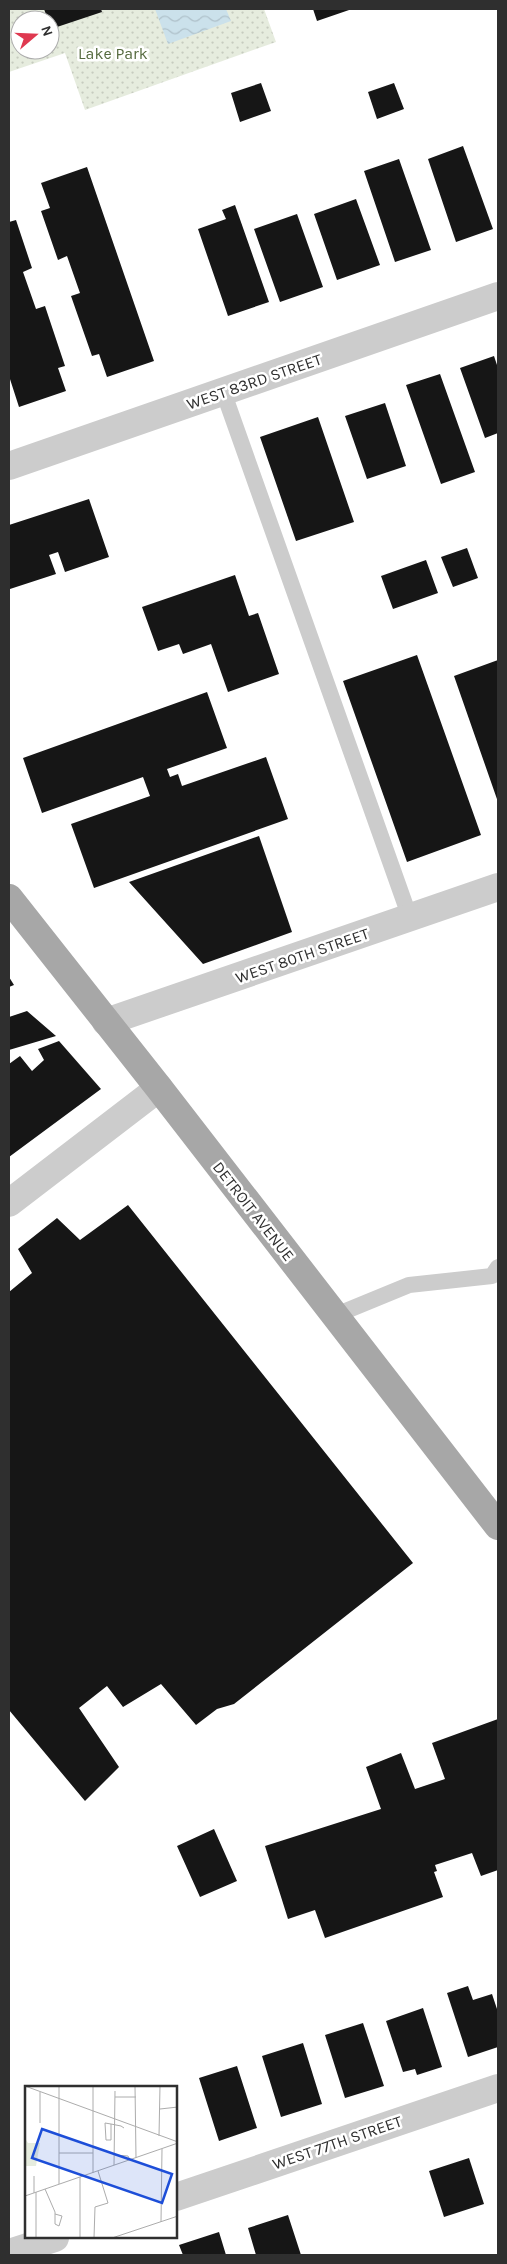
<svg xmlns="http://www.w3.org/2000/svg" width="507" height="2264" font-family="Karla,sans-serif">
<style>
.green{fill:url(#green-dots);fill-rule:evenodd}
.water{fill:url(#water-waves)}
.building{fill:#161616}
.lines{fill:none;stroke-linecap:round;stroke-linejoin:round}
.service{stroke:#ccc;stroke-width:16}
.minor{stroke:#ccc;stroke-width:28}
.primary{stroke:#a7a7a7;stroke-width:28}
.labels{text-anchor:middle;stroke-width:5;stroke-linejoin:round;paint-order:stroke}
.park-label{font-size:16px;fill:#556a3e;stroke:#fff}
.street-label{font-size:16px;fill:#2f2f2f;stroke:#fff}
.inset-road{fill:none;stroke:#acacac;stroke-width:1}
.view{fill:#1d4ed8;fill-opacity:0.15;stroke:#1d4ed8;stroke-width:2.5}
.inset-edge{fill:none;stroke:#2f2f2f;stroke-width:2.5}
</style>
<defs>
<pattern id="green-dots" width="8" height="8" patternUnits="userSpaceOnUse" patternTransform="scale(1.25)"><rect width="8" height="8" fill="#e6ecde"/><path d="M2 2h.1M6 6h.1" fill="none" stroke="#c6cbbf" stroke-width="1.8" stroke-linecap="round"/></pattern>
<pattern id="water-waves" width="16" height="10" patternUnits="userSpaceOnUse" patternTransform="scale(1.25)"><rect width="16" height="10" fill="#cbe1eb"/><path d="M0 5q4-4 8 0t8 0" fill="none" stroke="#afc1ca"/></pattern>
</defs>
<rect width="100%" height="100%" fill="#fff"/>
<path class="green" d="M9 9H264L276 42 85 110 65 53 9 72ZM20 20H50V50H20Z"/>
<path class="water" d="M155 9H226L231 21 168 44Z"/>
<path class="building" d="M44 9H101L102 12 51 29 50 20H48Z
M313 9H352L317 21Z
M261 83 271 111 240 122 231 93Z
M394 83 404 109 377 119 368 92Z
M463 146 493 229 456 242 428 159Z
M399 159 431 250 395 262 364 171Z
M87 167 154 361 107 377 99 354 92 356 71 296 80 293 67 256 58 260 41 211 50 208 41 183Z
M356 199 380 265 337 280 314 214Z
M235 205 269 302 228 316 198 229 226 219 222 210Z
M297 214 323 287 280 302 254 229Z
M16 220 32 268 23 272 36 309 45 306 65 366 58 368 66 391 19 407 9 376V222Z
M494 356 498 368V433L485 438 460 368Z
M440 374 475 472 441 484 406 385Z
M385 403 406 466 367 479 345 416Z
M318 417 354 522 296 541 260 437Z
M89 499 109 557 65 572 58 552 49 555 56 574 10 589 9 525Z
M467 548 478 578 453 587 441 557Z
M426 560 438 593 393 609 381 576Z
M235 575 249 616 258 613 279 674 228 692 211 644 183 654 179 644 158 651 142 607Z
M417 655 481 835 407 862 343 681Z
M498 660V802L454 676Z
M207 692 227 748 167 769 170 777 178 774 182 786 266 757 288 819 94 888 71 824 150 796 143 777 42 813 23 758Z
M259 836 292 932 203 964 129 882Z
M9 977 14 985 9 987Z
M27 1011 56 1036 9 1050V1017Z
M59 1041 101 1089 9 1157V1064L20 1056 32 1071 44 1060 38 1049Z
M128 1205 413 1563 234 1704 217 1709 196 1725 161 1684 123 1707 107 1686 79 1708 119 1767 85 1801 9 1710V1292L32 1273 18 1249 57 1218 80 1240Z
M498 1719V1870L481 1876 472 1853 435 1865 437 1871 434 1872 443 1897 325 1938 315 1910 288 1919 265 1846 381 1809 366 1767 401 1753 415 1789 445 1779 432 1743Z
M214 1829 237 1881 200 1897 177 1846Z
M468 1986 473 2000 492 1994 498 2012V2047L468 2057 447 1993Z
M423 2008 442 2067 417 2075 415 2069 403 2072 386 2021Z
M363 2023 384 2086 345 2098 325 2035Z
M303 2043 322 2104 281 2117 262 2056Z
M237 2066 257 2128 219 2141 199 2078Z
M469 2158 484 2204 444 2217 429 2171Z
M288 2215 301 2255H256L248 2228Z
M219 2232 226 2255H183L179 2245Z"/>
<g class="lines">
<path class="service" d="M223 391 410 918
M336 1315 409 1285 492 1276 498 1267"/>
<path class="minor" d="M9 466 498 296
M106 1022 498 887
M9 1203 159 1088
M176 2197 498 2088
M9 2253 55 2238"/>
<path class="primary" d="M9 898 159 1088 498 1526"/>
</g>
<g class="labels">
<g class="park-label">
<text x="113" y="59">Lake Park</text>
</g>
<g class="street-label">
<text transform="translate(254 381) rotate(-19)" y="6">WEST 83RD STREET</text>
<text transform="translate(302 955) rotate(-19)" y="6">WEST 80TH STREET</text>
<text transform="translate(254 1211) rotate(52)" y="6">DETROIT AVENUE</text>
<text transform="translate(337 2142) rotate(-19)" y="6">WEST 77TH STREET</text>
</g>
</g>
<g transform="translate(25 2086)">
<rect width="152" height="152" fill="#fff"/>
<path d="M0 52 3 57H15L11 80H0Z" fill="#e6ecde"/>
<path class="inset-road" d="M0 0 153 56M34 0V98M68 0V87M110 0 111 72M90 11H111M135 23 153 21M15 37V6M86 38V54H81L80 37 86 38 96 40 99 42M134 50 135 0M34 67H68M90 69 103 70 105 74M89 79 90 5M55 91V152M20 103 30 126V138L34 140 37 130 30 128M11 106V152M9 107V90M0 110 153 57M136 136 137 63M69 152 70 121 83 117 73 85M87 152 153 130"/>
<path class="view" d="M17 43 147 88 137 117 7 72Z"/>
<rect width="152" height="152" class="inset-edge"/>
</g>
<rect width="507" height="2264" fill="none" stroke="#2f2f2f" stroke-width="20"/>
<g transform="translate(35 35) rotate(71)"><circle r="24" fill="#ffffff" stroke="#acacac"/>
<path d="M0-4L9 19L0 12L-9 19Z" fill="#df3950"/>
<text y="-8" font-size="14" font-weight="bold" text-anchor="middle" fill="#2f2f2f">N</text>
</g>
</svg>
